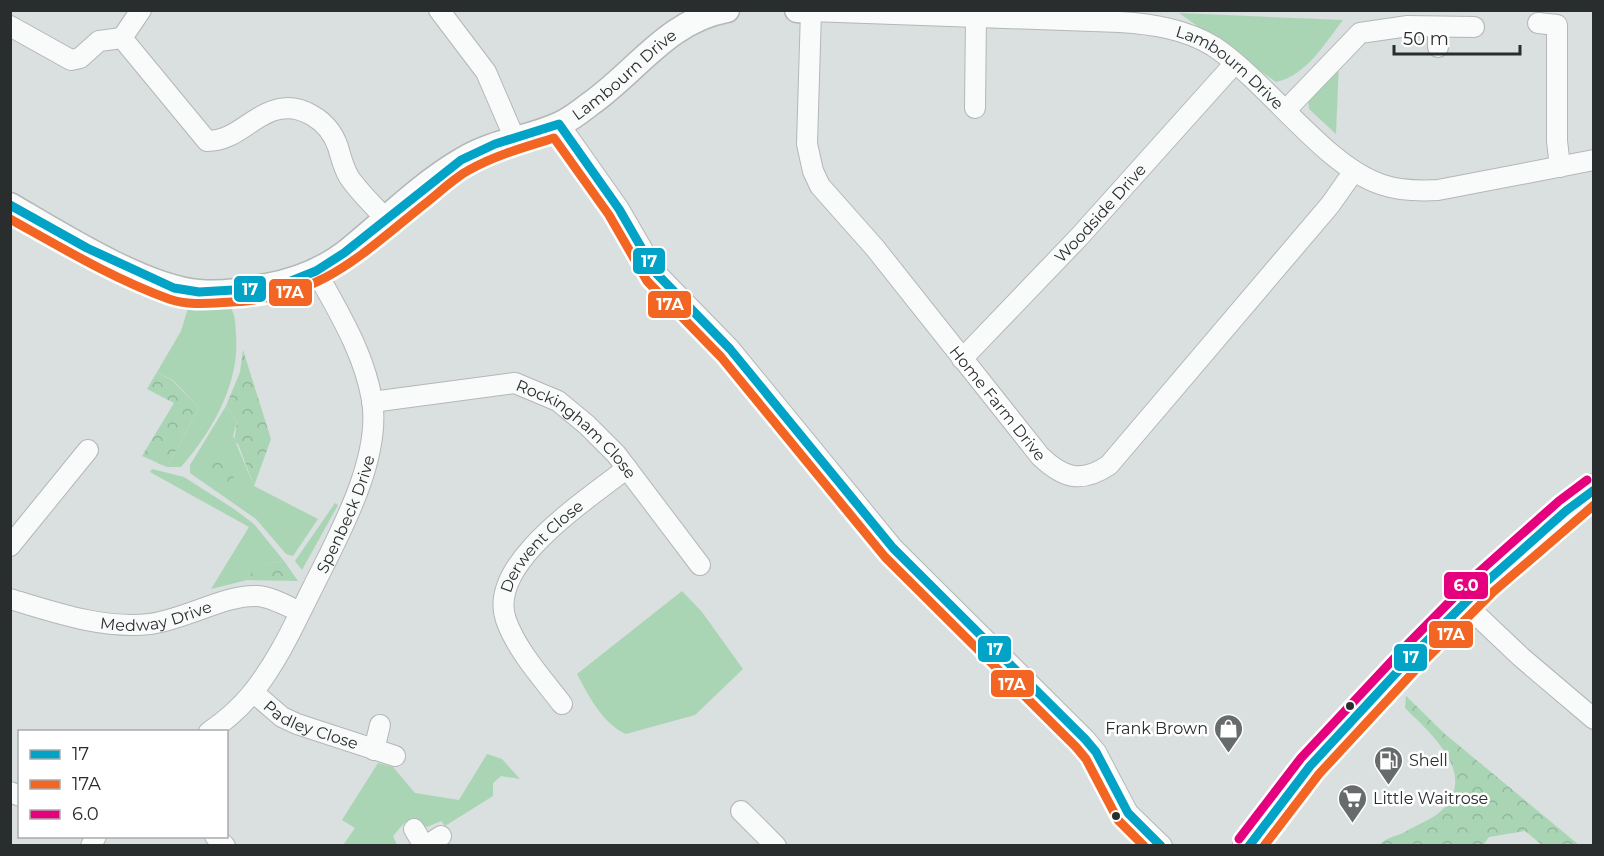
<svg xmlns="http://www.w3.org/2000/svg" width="1604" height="856" font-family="Montserrat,sans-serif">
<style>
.green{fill:#aad5b5}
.forest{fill:url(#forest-crowns)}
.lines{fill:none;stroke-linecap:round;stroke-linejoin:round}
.minor-casing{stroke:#b3b7b7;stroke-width:22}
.tertiary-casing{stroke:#b3b7b7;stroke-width:27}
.trunk-casing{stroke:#b3b7b7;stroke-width:34}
.minor{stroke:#f9fafa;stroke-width:20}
.tertiary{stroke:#f9fafa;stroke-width:24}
.trunk{stroke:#f9fafa;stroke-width:32}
.bus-1-casing{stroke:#fff;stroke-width:14}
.bus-2-casing{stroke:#fff;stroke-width:14}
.bus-3-casing{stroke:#fff;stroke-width:14}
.bus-1{stroke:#02a3c6;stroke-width:9}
.bus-2{stroke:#f26522;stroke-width:9}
.bus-3{stroke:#e5007d;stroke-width:9}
.bus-dot{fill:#292d2d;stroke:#fff;stroke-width:2}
.labels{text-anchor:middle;stroke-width:5;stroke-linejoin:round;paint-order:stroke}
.street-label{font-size:16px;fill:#292d2d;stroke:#fff}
.poi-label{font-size:16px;fill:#292d2d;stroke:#fff;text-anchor:start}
.line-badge{stroke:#fff;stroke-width:2}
.badge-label{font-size:16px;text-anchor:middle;font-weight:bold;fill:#fff}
</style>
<defs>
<pattern id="forest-crowns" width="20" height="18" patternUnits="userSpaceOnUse" patternTransform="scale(1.5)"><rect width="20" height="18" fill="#aad5b5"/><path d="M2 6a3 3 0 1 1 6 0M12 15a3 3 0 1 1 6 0" fill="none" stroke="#92b79c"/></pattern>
</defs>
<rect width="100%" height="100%" fill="#dadfdf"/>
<path class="green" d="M1179 13 1343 20C1325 43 1306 76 1276 82Z
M1339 62 1336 134 1309 109 1308 97Z
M188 308H231C236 317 235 325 236 335 240 383 212 432 181 467H167L199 408 174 381 157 372 181 331Z
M226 406 237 421 233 436 254 486 318 519 293 556 286 554 256 519 190 473V465Z
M152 469 184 477 234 509 254 524 284 561C267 563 255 564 247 580L211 589 249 527 150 472Z
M335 503 338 505 302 570 295 561Z
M682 591 702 612 743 669 695 715 626 734C603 724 588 695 577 674Z
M487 754 502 759 520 779 501 776 493 783V796L445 826 441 821 427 827 413 820 406 821 393 836 397 845H343L355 828 342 820 378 763 393 767 415 793 459 800Z"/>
<path class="forest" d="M243 350 271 439 254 486 238 444 234 442 237 421 226 406 240 372Z
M157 372 173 381 199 408 167 467 142 456 174 403 147 389Z
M215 452 222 453 235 480 231 489 221 484 222 476 211 477 210 456Z
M284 561 298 581 247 580C254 564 267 563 284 561Z
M1406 696 1445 734 1579 845H1542L1525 831 1489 837 1483 845H1379C1389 835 1399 837 1410 829 1421 823 1437 817 1445 807 1476 771 1429 732 1405 708Z"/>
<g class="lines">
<defs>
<g id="minor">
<path d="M439 10 486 72 514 137"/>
<path d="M1538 23 1557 25V141L1560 167"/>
<path d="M10 26 71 60 80 58 99 41 122 38 207 141C234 141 248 120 272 111 299 101 329 120 338 147 341 157 343 167 349 177 359 192 373 205 385 218"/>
<path d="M1438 29V47"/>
<path d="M122 38 141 10"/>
<path d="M975 108 976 17"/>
<path d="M1286 110 1360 33 1408 26 1474 27"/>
<path d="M559 124 619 209 656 273 730 349 893 548 1085 739 1096 752 1128 813 1162 846"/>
<path id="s1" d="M1354 171 1330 205 1109 465C1081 484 1063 478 1040 456L875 248 820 186 813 171 807 144 811 11 1120 22C1152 24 1185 29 1213 46 1267 81 1325 167 1383 185 1401 191 1420 191 1438 190L1594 160"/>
<path id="s2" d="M962 359 1079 237 1235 63"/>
<path id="s3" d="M372 402 515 383 558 401 587 425 616 454 700 565"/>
<path d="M10 546 88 450"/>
<path id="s4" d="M10 599C57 613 102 629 150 624 184 620 227 594 257 596 272 597 287 606 300 612"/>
<path d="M1464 603 1521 657 1594 719"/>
<path id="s5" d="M253 692 282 717 297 724 395 756"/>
<path id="s6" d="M562 704C543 679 517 651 506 620 486 563 589 499 627 468"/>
<path id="s7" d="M209 732C225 721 241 707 253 692 277 662 293 627 310 593 336 540 382 461 372 400 364 353 339 313 316 271"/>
<path d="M374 750 380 725"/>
<path d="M10 792 20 796"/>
<path d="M741 811 776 846"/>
<path d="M414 829 424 846"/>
<path d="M215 836 225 846"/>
<path d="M91 846 96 836"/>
<path d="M426 846 441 836"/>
</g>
<g id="tertiary">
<path d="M797 10 811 11"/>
<path id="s8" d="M10 205C58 233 145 288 199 292 221 294 244 291 266 286 295 281 321 271 345 253 384 222 419 185 462 160 495 140 528 139 560 124 571 119 581 111 590 104 636 72 667 21 727 10"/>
</g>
<path id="trunk" d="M1249 846 1310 766 1410 658 1486 582 1567 510 1594 490"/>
</defs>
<use href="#minor" class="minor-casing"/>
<use href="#tertiary" class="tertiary-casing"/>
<use href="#trunk" class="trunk-casing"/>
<use href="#minor" class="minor"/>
<use href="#tertiary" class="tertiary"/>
<use href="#trunk" class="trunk"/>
<defs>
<path id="bus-1" d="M10 205 87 248 174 288 199 292 251 289 286 283 316 271 344 253 461 160 495 144 559 124 619 209 656 273 730 349 893 548 1085 739 1096 752 1128 813 1161 846
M1249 846 1310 766 1410 658 1486 582 1567 510 1594 490"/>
<path id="bus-2" d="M10 219C62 248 114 279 169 299 189 306 212 303 232 302 323 297 359 256 426 203 440 192 454 178 469 170 496 155 525 147 554 138L609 215 647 281 721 357 885 557 1076 747 1086 759 1118 820 1144 846
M1264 846 1319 774 1419 666 1494 591 1594 505"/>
<path id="bus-3" d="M1239 839 1301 758 1402 650 1478 573 1559 501 1587 480"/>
</defs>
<use href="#bus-1" class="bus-1-casing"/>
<use href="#bus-2" class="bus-2-casing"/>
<use href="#bus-3" class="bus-3-casing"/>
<use href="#bus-1" class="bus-1"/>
<use href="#bus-2" class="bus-2"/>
<use href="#bus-3" class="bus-3"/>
</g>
<defs>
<symbol id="shop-pin" viewBox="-11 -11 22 30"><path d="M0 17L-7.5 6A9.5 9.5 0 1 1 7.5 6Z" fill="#676b6b" stroke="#fff"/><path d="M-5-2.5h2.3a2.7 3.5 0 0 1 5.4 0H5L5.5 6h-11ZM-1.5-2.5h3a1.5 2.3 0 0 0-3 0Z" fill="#fff"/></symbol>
<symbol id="fuel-pin" viewBox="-11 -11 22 30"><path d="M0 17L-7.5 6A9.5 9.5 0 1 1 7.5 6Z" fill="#676b6b" stroke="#fff"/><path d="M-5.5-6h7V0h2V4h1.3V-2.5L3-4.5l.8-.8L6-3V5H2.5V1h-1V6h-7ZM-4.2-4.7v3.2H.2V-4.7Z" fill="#fff"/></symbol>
<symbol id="supermarket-pin" viewBox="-11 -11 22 30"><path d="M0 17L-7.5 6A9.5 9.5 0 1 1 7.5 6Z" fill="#676b6b" stroke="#fff"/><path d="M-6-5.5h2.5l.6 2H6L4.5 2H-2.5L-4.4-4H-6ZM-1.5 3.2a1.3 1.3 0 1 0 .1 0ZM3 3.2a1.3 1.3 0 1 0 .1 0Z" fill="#fff"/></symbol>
</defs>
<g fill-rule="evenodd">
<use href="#shop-pin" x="1212" y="712" width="33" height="45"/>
<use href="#fuel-pin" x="1372" y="744" width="33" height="45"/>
<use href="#supermarket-pin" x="1336" y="782" width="33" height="45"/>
</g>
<g class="bus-dot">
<circle cx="1350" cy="706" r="5"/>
<circle cx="1116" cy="816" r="5"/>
</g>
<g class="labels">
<g class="street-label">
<text dy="6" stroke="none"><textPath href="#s1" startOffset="1418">Lambourn Drive</textPath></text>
<text dy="6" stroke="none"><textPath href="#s8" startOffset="699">Lambourn Drive</textPath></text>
<text dy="6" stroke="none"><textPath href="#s2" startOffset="201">Woodside Drive</textPath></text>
<text transform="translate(998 403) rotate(51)" y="6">Home Farm Drive</text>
<text dy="6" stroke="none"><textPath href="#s3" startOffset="222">Rockingham Close</textPath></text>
<text dy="6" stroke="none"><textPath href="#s7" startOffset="261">Spenbeck Drive</textPath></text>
<text dy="6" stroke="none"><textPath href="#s6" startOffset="189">Derwent Close</textPath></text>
<text dy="6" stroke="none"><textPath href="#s4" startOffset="150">Medway Drive</textPath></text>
<text dy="6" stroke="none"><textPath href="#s5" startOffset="68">Padley Close</textPath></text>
</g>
<g class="poi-label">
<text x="1208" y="734" text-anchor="end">Frank Brown</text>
<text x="1409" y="766">Shell</text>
<text x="1373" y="804">Little Waitrose</text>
</g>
</g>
<g class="line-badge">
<rect x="632" y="247" width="34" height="28" rx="6" fill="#02a3c6"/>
<rect x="233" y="275" width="34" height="28" rx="6" fill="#02a3c6"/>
<rect x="268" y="278" width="45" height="29" rx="6" fill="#f26522"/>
<rect x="647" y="290" width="45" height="29" rx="6" fill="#f26522"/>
<rect x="1443" y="571" width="46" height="29" rx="6" fill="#e5007d"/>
<rect x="1428" y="620" width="46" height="29" rx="6" fill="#f26522"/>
<rect x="977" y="635" width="35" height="28" rx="6" fill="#02a3c6"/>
<rect x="1393" y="643" width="35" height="29" rx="6" fill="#02a3c6"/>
<rect x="990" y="669" width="45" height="29" rx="6" fill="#f26522"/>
</g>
<g class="badge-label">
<text x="649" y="267">17</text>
<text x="250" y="295">17</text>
<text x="290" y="298">17A</text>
<text x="670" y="310">17A</text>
<text x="1466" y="591">6.0</text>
<text x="1451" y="640">17A</text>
<text x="995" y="655">17</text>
<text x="1411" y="663">17</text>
<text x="1012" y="690">17A</text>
</g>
<rect width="1604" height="856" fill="none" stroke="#292d2d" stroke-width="24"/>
<rect x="18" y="730" width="210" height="108" fill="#ffffff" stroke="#a9abab" stroke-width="1.5"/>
<rect x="30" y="750" width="30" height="9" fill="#02a3c6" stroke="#a9abab" stroke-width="1.5"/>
<text x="72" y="760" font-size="18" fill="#292d2d">17</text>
<rect x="30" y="780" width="30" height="9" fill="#f26522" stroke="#a9abab" stroke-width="1.5"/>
<text x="72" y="790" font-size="18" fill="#292d2d">17A</text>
<rect x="30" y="810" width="30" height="9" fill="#e5007d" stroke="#a9abab" stroke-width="1.5"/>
<text x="72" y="820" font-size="18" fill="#292d2d">6.0</text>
<path d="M1394 45v9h126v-9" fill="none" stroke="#292d2d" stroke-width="3"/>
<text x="1403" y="45" font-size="18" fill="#292d2d" stroke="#ffffff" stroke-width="4.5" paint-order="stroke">50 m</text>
</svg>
